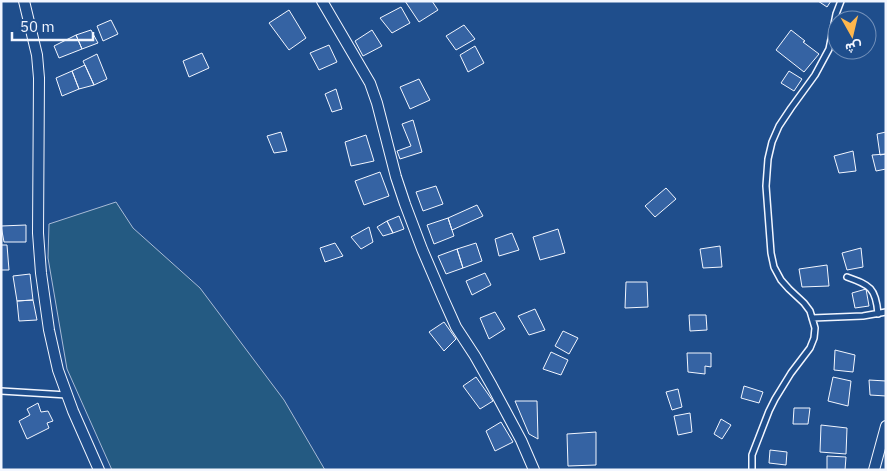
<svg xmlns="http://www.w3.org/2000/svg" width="887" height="471" font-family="'IBM Plex Sans',Vazirmatn,sans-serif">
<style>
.green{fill:#245a82;stroke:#a8bbd7}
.building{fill:#3563a3;stroke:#f2f6ff}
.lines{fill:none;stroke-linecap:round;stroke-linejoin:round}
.service-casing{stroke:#f2f6ff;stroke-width:8}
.minor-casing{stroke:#f2f6ff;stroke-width:12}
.service{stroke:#1f4e8c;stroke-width:5}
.minor{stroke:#1f4e8c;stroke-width:10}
</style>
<rect width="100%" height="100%" fill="#1f4e8c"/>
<path class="green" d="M116 202 133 228 200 288 284 400 325 470H112L67 369 48 258 49 224Z"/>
<path class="building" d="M405 1H432L438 10 419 22Z
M818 1H831L827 7Z
M401 7 410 23 392 33 380 18Z
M289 10 306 38 289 50 269 23Z
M111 20 118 34 103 41 97 26Z
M464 25 475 39 456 50 446 36Z
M91 30 98 43 82 49 76 35Z
M372 30 382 46 363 56 355 41Z
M791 30 805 41 803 42 819 54 804 72 776 50Z
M76 35 82 49 59 58 54 46Z
M329 45 337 62 319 70 310 53Z
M475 46 484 63 468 72 460 55Z
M202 53 209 68 189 77 183 61Z
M97 54 107 79 94 85 83 61Z
M85 65 94 85 79 89 72 71Z
M72 71 79 89 62 96 56 78Z
M789 71 802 79 794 91 781 83Z
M419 79 430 100 410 109 400 87Z
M336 89 342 109 332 112 325 94Z
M413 120 422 152 400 159 397 151 411 146 402 124Z
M281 132 287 151 274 153 267 136Z
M886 132V154L880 155 877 134Z
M366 135 374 161 351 166 345 142Z
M853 151 856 171 839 173 834 156Z
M886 154V169L876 171 872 155Z
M380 172 389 196 364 205 355 181Z
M436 186 443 204 423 211 416 192Z
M666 188 676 199 655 217 645 206Z
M477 205 483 216 452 230 448 218Z
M399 216 404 229 393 233 387 221Z
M448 218 454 236 434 244 427 225Z
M387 221 393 233 383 236 377 227Z
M26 225V242H4L1 226Z
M369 227 373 242 361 249 351 237Z
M558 229 565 253 540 260 533 237Z
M512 233 519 250 499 256 495 239Z
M335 243 343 256 325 262 320 248Z
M476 243 482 261 463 268 457 249Z
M1 245H7L9 270H1Z
M720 246 722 267 703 268 700 249Z
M861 248 863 267 847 270 842 253Z
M457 249 463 268 446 274 438 256Z
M827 265 829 286 802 287 799 269Z
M485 273 491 285 472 295 466 281Z
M30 274 33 300 17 301 13 276Z
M626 282H647L648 307 625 308Z
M866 289 869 306 855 308 852 293Z
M33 300 37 320 19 321 17 301Z
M535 309 545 330 529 335 518 316Z
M495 312 505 329 489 339 480 318Z
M689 315H706L707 330 690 331Z
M444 322 456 339 444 351 429 332Z
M563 331 578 338 569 354 555 346Z
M835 350 855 355 853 372 834 370Z
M551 352 568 360 561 375 543 369Z
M687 353H711V367L705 366V374L688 372Z
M476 377 493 401 480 409 463 386Z
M833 377 851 381 848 406 828 401Z
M869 380 886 381V396L870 395Z
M744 386 763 392 759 403 741 398Z
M678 389 682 407 672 410 666 392Z
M515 401H537L538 439 529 434Z
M38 403 41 412 48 411 53 421 47 423 49 428 27 439 19 421 30 415 27 409Z
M794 408H810L808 424H793Z
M690 413 692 432 678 435 674 416Z
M721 419 731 425 722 439 714 434Z
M501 422 513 442 495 451 486 431Z
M821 425 847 428 846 454 820 452Z
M596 432V465L568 466 567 434Z
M770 450 787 452 786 465 769 463Z
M827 456 846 457 845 470H827Z"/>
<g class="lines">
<defs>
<path id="service" d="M847 277C870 285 876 288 878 314
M812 318 863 316 886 312
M1 391 67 395
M752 470V455L769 411 775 399 791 373 810 348 814 338 815 328 810 311 804 303 789 289 781 280 774 267 771 253 766 186 768 159 772 142 779 126 791 108 815 75 829 49 836 14 841 1"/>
<path id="minor" d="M24 1 37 55 39 78 38 233 41 273 49 330 58 370 73 411 99 470
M322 1 370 83 377 103 396 177 405 204 422 249 443 298 456 327 475 356 492 386 521 440 534 470
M874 470 886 426"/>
</defs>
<use href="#service" class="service-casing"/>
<use href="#minor" class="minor-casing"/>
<use href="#service" class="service"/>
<use href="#minor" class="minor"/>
</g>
<rect width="887" height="471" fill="none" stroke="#f2f6ff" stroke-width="5"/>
<g transform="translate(852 35) rotate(172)"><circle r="24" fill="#1f4e8c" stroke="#7391ba"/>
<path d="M0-4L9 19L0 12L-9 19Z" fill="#ffb74d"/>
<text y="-8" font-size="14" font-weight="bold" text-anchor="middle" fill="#f2f6ff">ش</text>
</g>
<path d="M12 32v8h81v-8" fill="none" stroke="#f2f6ff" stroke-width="2.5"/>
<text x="20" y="32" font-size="15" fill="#f2f6ff" stroke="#1f4e8c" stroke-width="4" paint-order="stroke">50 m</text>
</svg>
